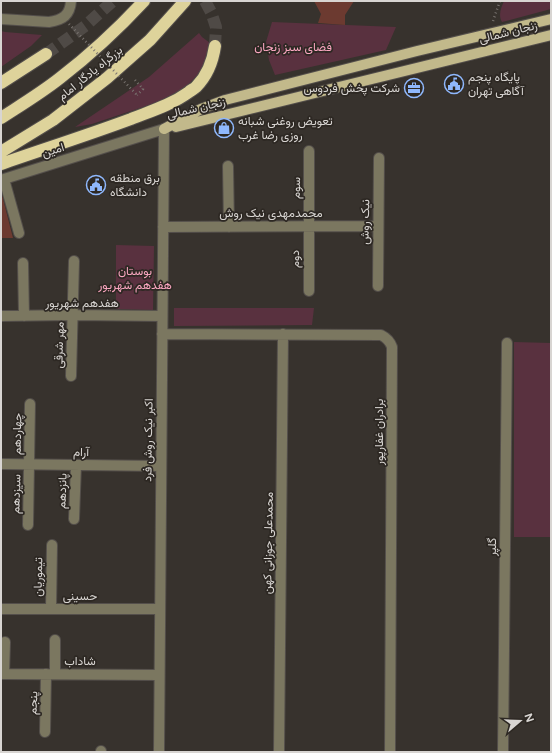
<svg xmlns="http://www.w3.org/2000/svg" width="552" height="753" font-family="Figtree,Vazirmatn,sans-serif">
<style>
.green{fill:#59313f}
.building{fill:#6c3a30}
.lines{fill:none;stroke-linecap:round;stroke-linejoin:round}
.highway-tunnel{stroke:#4f4a46;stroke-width:12;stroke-dasharray:12 6;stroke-linecap:butt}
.minor-casing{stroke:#544f4b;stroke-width:12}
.major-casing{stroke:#544f4b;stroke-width:12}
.highway-casing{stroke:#544f4b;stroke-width:14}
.path{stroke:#797470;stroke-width:2.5;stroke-dasharray:1 3;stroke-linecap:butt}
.minor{stroke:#7b7760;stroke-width:10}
.major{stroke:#c2b98b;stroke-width:10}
.highway{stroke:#ded39b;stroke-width:12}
.path-bridge{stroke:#797470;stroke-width:2.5;stroke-dasharray:1 3;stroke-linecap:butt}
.labels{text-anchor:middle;stroke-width:3.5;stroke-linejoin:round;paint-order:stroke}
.street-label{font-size:12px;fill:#d8d5d2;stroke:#2d2823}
.park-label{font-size:12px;fill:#fba7c1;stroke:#2d2823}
.poi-label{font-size:12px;fill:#d8d5d2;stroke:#2d2823;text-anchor:start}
</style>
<rect width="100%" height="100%" fill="#37322d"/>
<path class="green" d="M504 1H551V9L502 22C498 15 501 8 504 1Z
M272 22 396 27 386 50 275 75 269 60 266 42Z
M1 31 5 32 42 35 31 46 1 67Z
M199 33 202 37 210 43 203 69 186 87 158 102 92 124 75 127 149 77Z
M116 245 154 246 153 310 116 309Z
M174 308H314L312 325 174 326Z
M514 342 551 343V537H514Z"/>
<path class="building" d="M314 1H354L345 15V25L318 23 321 14Z
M1 195H2L13 238H1Z"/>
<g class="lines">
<path class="highway-tunnel" d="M205 1 211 12 216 27 215 46
M46 54 85 26 113 1"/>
<defs>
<path id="minor" d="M1 19 49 22C63 20 70 15 71 1
M228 166 229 227
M163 227 378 226
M19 233 4 179 164 129 159 752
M23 263 24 316
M378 286 379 158
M309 291V151
M1 316 73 315 162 316
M162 334 381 335C387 338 390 341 392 347L390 752
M71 376 74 261
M1 464 161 466
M74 519 76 465
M28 525 30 404
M1 609H160
M51 609 52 545
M1 674 159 675
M4 674 5 642
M55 674V640
M45 732 46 674
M101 751V752
M279 752 283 334
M503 752 507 343"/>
<path id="major" d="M176 127 551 35
M164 129 201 109 225 100 417 51 551 19"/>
<path id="highway" d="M1 83 46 54
M1 118C21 105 41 93 60 78 90 55 118 29 144 1
M1 152 53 120 107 78 150 40 185 1
M1 164C44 149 88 135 131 119 151 111 171 105 189 92 191 90 194 89 196 87 207 76 213 60 215 46"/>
</defs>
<use href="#minor" class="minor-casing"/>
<use href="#major" class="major-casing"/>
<use href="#highway" class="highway-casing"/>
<path class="path" d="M493 21 500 1
M135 80 143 89 137 95"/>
<use href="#minor" class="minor"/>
<use href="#major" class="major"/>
<use href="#highway" class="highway"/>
<path class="path-bridge" d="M69 24 137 95"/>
</g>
<defs>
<symbol id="civic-ring" viewBox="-11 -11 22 22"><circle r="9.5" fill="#2d2823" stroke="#8fb8fd" stroke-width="1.5"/><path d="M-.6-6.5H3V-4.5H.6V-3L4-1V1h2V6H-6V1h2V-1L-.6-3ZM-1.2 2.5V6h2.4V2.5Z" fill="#8fb8fd"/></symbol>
<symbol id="office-ring" viewBox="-11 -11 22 22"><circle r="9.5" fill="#2d2823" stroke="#8fb8fd" stroke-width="1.5"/><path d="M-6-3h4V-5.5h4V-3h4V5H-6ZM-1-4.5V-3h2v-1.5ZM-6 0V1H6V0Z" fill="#8fb8fd"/></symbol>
<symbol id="shop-ring" viewBox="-11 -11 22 22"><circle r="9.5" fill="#2d2823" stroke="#8fb8fd" stroke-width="1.5"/><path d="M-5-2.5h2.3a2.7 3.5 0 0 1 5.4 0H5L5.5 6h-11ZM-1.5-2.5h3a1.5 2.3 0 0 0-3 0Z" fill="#8fb8fd"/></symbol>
</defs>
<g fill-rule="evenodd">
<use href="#civic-ring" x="443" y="73" width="22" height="22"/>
<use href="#office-ring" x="403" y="77" width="22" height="22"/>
<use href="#shop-ring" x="213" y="117" width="22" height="22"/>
<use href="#civic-ring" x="85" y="174" width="22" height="22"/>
</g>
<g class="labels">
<g class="street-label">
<text transform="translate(508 32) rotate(-14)" y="4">زنجان شمالی</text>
<text transform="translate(90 73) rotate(-39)" y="4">بزرگراه یادگار امام</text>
<text transform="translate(196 108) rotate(-13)" y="4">زنجان شمالی</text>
<text transform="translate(53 150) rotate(-17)" y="4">امین</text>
<text transform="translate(296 188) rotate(-89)" y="4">سوم</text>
<text x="271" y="217">محمدمهدی نیک روش</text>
<text transform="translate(365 222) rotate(-89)" y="4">نیک روش</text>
<text transform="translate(295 259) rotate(-90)" y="4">دوم</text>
<text x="82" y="307">هفدهم شهریور</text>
<text transform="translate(59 345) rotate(-88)" y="4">مهر شرقی</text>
<text transform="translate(379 432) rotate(-90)" y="4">برادران غفارپور</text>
<text transform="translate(17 434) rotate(-89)" y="4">چهاردهم</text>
<text transform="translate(148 440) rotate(-89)" y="4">اکبر نیک روش فرد</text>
<text transform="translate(81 452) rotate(1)" y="4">آرام</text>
<text transform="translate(62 491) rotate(-88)" y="4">پانزدهم</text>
<text transform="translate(16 494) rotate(-88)" y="4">سیزدهم</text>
<text transform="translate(268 543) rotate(-89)" y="4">محمدعلی جوزانی کهن</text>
<text transform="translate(492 547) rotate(-89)" y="4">گلپر</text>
<text transform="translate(38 577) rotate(-89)" y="4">تیموریان</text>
<text x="80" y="600">حسینی</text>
<text x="80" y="665">شاداب</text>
<text transform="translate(33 703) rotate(-88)" y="4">پنجم</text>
</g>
<g class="park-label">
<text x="293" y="51">فضای سبز زنجان</text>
<text x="135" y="275">بوستان<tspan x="135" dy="14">هفدهم شهریور</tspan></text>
</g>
<g class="poi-label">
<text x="468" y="81">پایگاه پنجم<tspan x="468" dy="14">آگاهی تهران</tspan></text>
<text x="400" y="92" text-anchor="end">شركت پخش فردوس</text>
<text x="238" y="125">تعویض روغنی شبانه<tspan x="238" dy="14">روزی رضا غرب</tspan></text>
<text x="110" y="182">برق منطقه<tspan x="110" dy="14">دانشگاه</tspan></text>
</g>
</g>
<rect width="552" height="753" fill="none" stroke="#d8d5d2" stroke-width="4"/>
<g transform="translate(520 721) rotate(71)" stroke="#2d2823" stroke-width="3" paint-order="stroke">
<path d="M0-3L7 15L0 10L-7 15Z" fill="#d8d5d2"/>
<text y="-6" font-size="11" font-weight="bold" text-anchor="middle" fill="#d8d5d2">N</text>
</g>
</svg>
